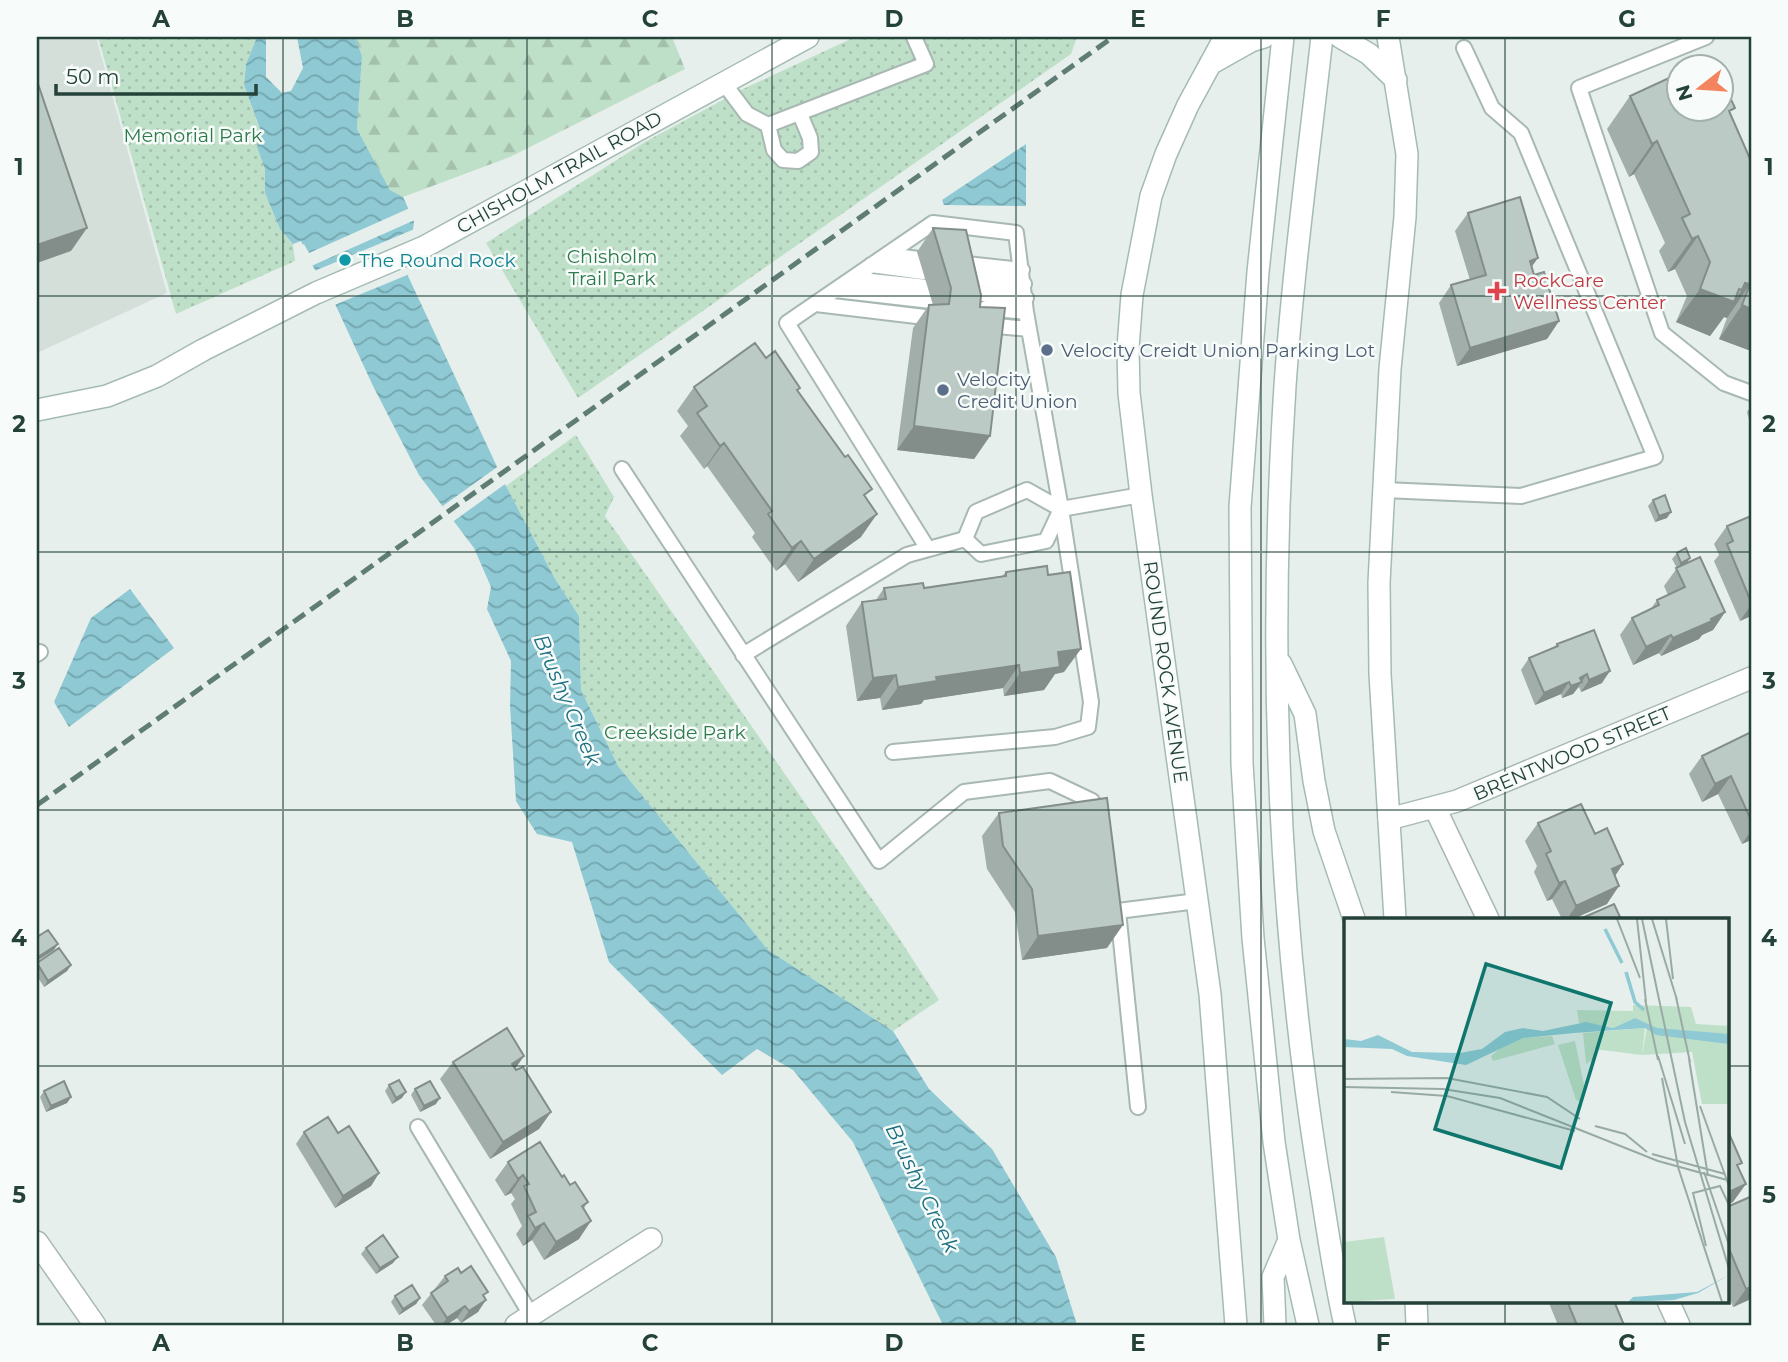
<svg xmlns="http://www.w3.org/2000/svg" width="1788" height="1362" font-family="Montserrat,sans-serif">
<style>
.built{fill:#d4dfda}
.grass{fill:url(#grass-dots)}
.forest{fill:url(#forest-firs)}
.water{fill:url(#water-waves)}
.pier{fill:#e6efeb}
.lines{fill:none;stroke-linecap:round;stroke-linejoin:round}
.lane-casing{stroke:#a8b8b2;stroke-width:18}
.street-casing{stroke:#a8b8b2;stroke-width:24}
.secondary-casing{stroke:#a4bbb3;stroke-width:24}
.lane{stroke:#fff;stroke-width:14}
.street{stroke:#fff;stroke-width:21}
.secondary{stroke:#fff;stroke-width:21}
.rail{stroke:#5f7d75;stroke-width:5;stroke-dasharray:14 7;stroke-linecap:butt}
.wall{fill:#a1aea9}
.shaded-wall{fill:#838d89}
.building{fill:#bbcac4;stroke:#838d89;stroke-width:2}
.grid{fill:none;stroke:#24423a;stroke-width:2;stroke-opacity:0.55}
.culture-dot{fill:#0f9aa8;stroke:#f7fbf9;stroke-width:2.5}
.health-dot{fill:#e0444e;stroke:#f7fbf9;stroke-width:2.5}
.service-dot{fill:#5c6f8a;stroke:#f7fbf9;stroke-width:2.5}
.labels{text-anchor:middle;stroke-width:5;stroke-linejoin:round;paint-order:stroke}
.park-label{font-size:19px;fill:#2d7a4b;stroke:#f7fbf9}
.street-label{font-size:19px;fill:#24423a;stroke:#f7fbf9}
.culture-label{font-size:19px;fill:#0d838f;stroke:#f7fbf9;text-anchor:start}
.health-label{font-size:19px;fill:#be3a42;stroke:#f7fbf9;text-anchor:start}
.service-label{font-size:19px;fill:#4e5e75;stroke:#f7fbf9;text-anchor:start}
.water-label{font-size:21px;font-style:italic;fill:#1c6f80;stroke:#f7fbf9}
.inset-river{fill:none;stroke:#8ec9d4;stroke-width:3.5}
.inset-road{fill:none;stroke:#98aaa4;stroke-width:2}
.view{fill:#0f766e;fill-opacity:0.15;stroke:#0f766e;stroke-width:3.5}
.inset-edge{fill:none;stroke:#24423a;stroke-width:3.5}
.neatline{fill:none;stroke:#24423a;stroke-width:2.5}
.grid-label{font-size:23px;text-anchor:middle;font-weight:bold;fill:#24423a}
</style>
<defs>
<pattern id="grass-dots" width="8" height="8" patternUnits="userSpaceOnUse" patternTransform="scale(1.75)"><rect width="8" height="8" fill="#bfe0c8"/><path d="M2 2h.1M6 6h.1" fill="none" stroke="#a4c1ad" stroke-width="1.8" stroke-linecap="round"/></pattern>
<pattern id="forest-firs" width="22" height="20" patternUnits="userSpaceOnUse" patternTransform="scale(1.75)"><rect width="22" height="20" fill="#bfe0c8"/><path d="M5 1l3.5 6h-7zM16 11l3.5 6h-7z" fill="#a4c1ad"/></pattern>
<pattern id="water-waves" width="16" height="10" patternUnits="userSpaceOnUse" patternTransform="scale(1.75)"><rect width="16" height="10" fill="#8ec9d4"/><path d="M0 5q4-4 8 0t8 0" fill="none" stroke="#74a5ad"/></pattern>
</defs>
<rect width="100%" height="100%" fill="#e6efeb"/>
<path class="built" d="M37 37H96L167 293 37 353Z"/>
<path class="grass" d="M98 37H257L246 64 244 85 260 130 257 147 265 169V193L280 229 293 244 295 261 176 314Z
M855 37H1077L1071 54 578 398 486 243 645 142 743 89Z
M576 435 614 497 605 516 895 932 939 1000 893 1031 768 950 618 766 581 690 579 616 554 577 506 486Z"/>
<path class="forest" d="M355 37H672L685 69 510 157 403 197 390 190 357 129 362 56Z"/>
<path class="water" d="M257 37H266V77L282 93 291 91 303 68 297 37H355L362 56 357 129 390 190 403 197 414 221 408 276 506 486 554 577 579 616 581 690 618 766 768 950 893 1031 929 1089 992 1149 1056 1257 1077 1325H943L853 1142 793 1070 757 1049 722 1075 609 962 572 842 537 834 516 801 510 706 511 661 487 609 491 587 474 548 419 475 373 386 336 306 311 263 301 241 293 244 280 229 265 193V169L257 147 260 129 244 85 246 64Z
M1026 144V206L944 205 942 200Z
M130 589 174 648 69 727 54 702 91 618Z"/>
<path class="pier" d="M412 207 417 219 309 267 299 246 304 244 309 253Z
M417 228 412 273 332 306 312 272Z
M500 465 508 482 451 523 440 508Z"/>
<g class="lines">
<defs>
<path id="lane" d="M1706 37 1579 88 1662 333 1724 383 1751 393
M723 82 747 114 768 125 926 64 914 37
M768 125 774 150 783 160 798 161 811 152 810 138 800 114
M887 255 919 259
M957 263 1022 270
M871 265 923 272
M959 277 1024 284
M852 279 927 287
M835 290 931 301
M964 292 1026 298
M816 304 933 318
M986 308 1026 312
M985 325 1029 329
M622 469 879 861 964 792 1050 781 1092 801 1097 818
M1384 490 1521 496 1655 457 1521 133 1492 108 1464 48
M965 539 976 512 1027 490 1061 509 1141 495
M965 539 981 554 1046 541 1061 509
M37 654 40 652
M743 655 907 555 965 539
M893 752 1055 737 1088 727 1091 702 1061 509 1026 312 1016 233 933 223 787 323 928 549
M1138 1107 1118 911 1197 901
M418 1127 531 1315"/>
<path id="street" d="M1435 808 1488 919
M1389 819 1457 801 1751 678
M37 1242 95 1325
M1668 1301 1679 1325
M516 1325 651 1239"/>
<path id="secondary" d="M1225 37 1188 105 1166 154 1151 196 1132 295 1128 348 1129 393 1141 495 1210 994 1236 1325
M1283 37 1258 272 1240 507 1242 764 1253 938 1274 1142 1289 1240 1308 1325
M1322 37C1309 153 1293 270 1285 386 1268 646 1277 908 1317 1165 1326 1218 1333 1273 1345 1325
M1340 37 1369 54 1396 80
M1388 37 1407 154 1405 217 1390 369 1379 583 1380 674 1395 919
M1210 64 1251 41 1264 37
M37 410 107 396 157 376 203 350 316 293 424 247 808 37
M1281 664 1305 714 1314 781 1324 831 1354 919
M1416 1301 1417 1325
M1275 1325 1273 1277 1289 1240"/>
</defs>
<use href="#lane" class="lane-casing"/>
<use href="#street" class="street-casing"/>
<use href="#secondary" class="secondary-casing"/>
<use href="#lane" class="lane"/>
<use href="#street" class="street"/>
<use href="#secondary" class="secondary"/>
<path class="rail" d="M37 805 1113 37"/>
</g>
<path class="wall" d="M1679 73V108L1730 115 1751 161V351L1719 339 1727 318 1724 317 1710 336 1676 322 1687 296 1675 269 1668 272 1659 251 1665 243 1634 174 1629 177 1607 129 1630 96 1671 78 1673 76Z
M1468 213 1532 267 1534 275 1559 321 1547 339 1457 366 1439 303 1451 285 1470 280 1455 231Z
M933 228 980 307 990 436 974 459 897 450 913 328 929 305H933L917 252Z
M766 358 798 391 866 498 861 537 798 582 785 564 776 571 752 537 755 533 707 466 704 469 680 436 688 426 677 411 694 387Z
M1751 406V427L1747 412Z
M1653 500 1667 518 1655 522 1648 506Z
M1751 516V616L1740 621 1714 561 1719 555 1714 544 1727 526Z
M1677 553 1690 558 1687 563 1725 612 1713 630 1702 635 1699 639 1661 656 1659 653 1633 665 1620 635 1632 618 1650 610 1657 600 1668 595 1664 586 1677 568 1672 559Z
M1006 572 1064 672 1055 674 1044 690 1004 696 1003 688 924 700 921 704 882 710 880 698 857 701 846 626 862 602 876 600 884 588H924L1002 576Z
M1557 644 1602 683 1581 692 1579 687 1573 694 1562 698 1561 694 1535 705 1521 670 1529 658 1554 647Z
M1751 732V840L1742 844 1718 794 1702 802 1689 774 1702 756Z
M999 813 1107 948 1022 960 1015 912 987 869 982 836Z
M1538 823 1615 876 1607 904 1573 919H1562L1552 899 1547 901 1534 872 1537 866 1525 841Z
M37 963 71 965 67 971 44 987 37 976Z
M524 1056 515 1069 551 1112 539 1129 490 1159 440 1079 453 1062Z
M389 1085 402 1098 392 1104 385 1091Z
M415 1089 436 1104 420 1112 411 1095Z
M44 1091 71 1097 67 1103 46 1112 40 1097Z
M304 1132 338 1133 379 1173 371 1186 335 1208 296 1144Z
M508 1162 562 1177 588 1202 584 1208 579 1239 544 1260 532 1240 523 1246 516 1234 522 1226 511 1204 515 1199 511 1193 505 1196 495 1180Z
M1727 1207 1751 1299 1733 1307 1727 1292Z
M366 1248 393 1263 376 1274 361 1254Z
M461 1273 484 1297 478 1312 461 1323 457 1318 446 1325H436L422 1305 445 1276Z
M395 1296 420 1298 416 1304 399 1315 391 1302Z
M1548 1301H1614L1624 1325H1558Z"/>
<path class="shaded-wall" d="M1657 141 1634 174 1629 177 1652 144Z
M87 228 71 251 37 263V245Z
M1698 236 1675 269 1668 272 1692 239Z
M1538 258 1525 276 1530 261Z
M1745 283 1750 284 1727 318 1724 317 1710 336 1676 322 1700 289 1733 302 1742 290Z
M1742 305 1751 309V351L1719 339Z
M1559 321 1547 339 1457 366 1470 348Z
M914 426 990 436 974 459 897 450Z
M724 443 707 466 704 469 720 446Z
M1671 512 1667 518 1655 522 1659 516Z
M877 514 861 537 798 582 814 559Z
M801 541 785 564 776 571 792 548Z
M1690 558 1686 564 1677 569 1681 563Z
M1751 605V616L1740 621Z
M1725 612 1713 630 1702 635 1699 639 1661 656 1673 638Z
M1671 635 1659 653 1633 665 1646 647Z
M1081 649 1064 672 1055 674 1044 690 1004 696 1020 673 1058 652Z
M1019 665 1003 688 924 700 921 704 882 710 898 687 936 677Z
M1610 671 1602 683 1581 692 1589 680Z
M1587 674 1573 694 1562 698 1571 686 1580 678Z
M896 675 880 698 857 701 873 678Z
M1569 682 1561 694 1535 705 1544 693Z
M1731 776 1718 794 1702 802 1715 784Z
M1751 831V840L1742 844Z
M1623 864 1611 882 1612 869Z
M1565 881 1552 899 1547 901 1559 883Z
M1619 886 1607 904 1573 919H1567L1576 906Z
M1123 925 1107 948 1022 960 1038 936Z
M58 944 54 950 37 961 38 957Z
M71 965 67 971 44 987 48 981Z
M524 1056 511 1074 512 1064Z
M406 1092 402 1098 392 1104 396 1098Z
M71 1097 67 1103 46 1112 51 1106Z
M440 1098 436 1104 420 1112 424 1106Z
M551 1112 539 1129 490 1159 503 1142Z
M379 1173 371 1186 335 1208 343 1196Z
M523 1175 511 1193 505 1196 518 1179Z
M1746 1184 1733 1202 1727 1205V1193Z
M591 1221 579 1239 544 1260 556 1242Z
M544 1223 532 1240 523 1246 535 1228Z
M398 1257 393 1263 376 1274 380 1268Z
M1751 1287V1299L1733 1307 1746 1289Z
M420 1298 416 1304 399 1315 403 1309Z
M486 1300 478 1312 461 1323 469 1311Z
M465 1306 457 1318 446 1325H442L447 1318Z"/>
<path class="building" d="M1710 62 1712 66H1698Z
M1679 73V90L1673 76Z
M1671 77 1679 97V108H1721V84L1723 82 1735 108 1729 111 1751 161V309L1742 305 1750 284 1745 283 1742 290 1739 289 1734 302 1700 289 1710 262 1698 236 1692 239 1682 218 1690 214 1657 141 1652 144 1630 96Z
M37 81 87 228 37 245Z
M1520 197 1538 258 1530 261 1534 275 1544 272 1559 321 1470 348 1451 285 1486 275 1468 213Z
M933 228 966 230 981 295 980 307 1005 308 990 436 914 426 929 305 949 304 951 288Z
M755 343 766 358 775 351 800 388 797 390 845 457 848 455 872 489 864 495 877 514 814 559 801 541 792 548 768 514 772 511 724 443 720 446 697 413 707 406 694 387Z
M1665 495 1671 512 1659 516 1653 500Z
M1751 516V602L1727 544 1733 541 1727 526Z
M1686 548 1690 558 1681 563 1677 553Z
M1700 557 1725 612 1711 619 1712 621 1673 638 1671 635 1646 647 1632 618 1659 605 1657 600 1685 587 1676 568Z
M1047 566 1048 575 1070 572 1081 649 1058 652 1060 667 1020 673 1019 665 936 677 937 681 898 687 896 675 873 678 862 602 886 599 884 588 923 583 924 588 1006 576V572Z
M1594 630 1610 671 1589 680 1587 674 1580 678 1582 682 1571 686 1569 682 1544 693 1529 658 1558 646 1557 644Z
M1751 732V820L1731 776 1715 784 1702 756Z
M1107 798 1123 925 1038 936 1032 889 1003 846 999 813Z
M1581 804 1595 834 1607 828 1623 864 1612 869 1619 886 1576 906 1565 881 1559 883 1546 854 1551 851 1538 823Z
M1614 904 1621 919H1580Z
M48 930 58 944 38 957 37 956V937Z
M59 948 71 965 48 981 37 963Z
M507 1028 524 1056 512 1064 516 1070 523 1067 551 1112 503 1142 453 1062Z
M399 1080 406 1092 396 1098 389 1085Z
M64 1081 71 1097 51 1106 44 1091Z
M430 1081 440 1098 424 1106 415 1089Z
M328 1117 338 1133 349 1126 379 1173 343 1196 304 1132Z
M1727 1129 1742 1163 1737 1165 1746 1184 1727 1193Z
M540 1142 562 1177 564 1175 570 1185 575 1182 588 1202 582 1206 591 1221 556 1242 544 1223 535 1228 528 1216 536 1212 524 1186 529 1184 523 1175 518 1179 508 1162Z
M1750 1197 1751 1201V1287L1746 1289 1727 1244V1207Z
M383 1235 398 1257 380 1268 366 1248Z
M471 1266 488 1292 483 1295 486 1300 469 1311 465 1306 447 1318 431 1293 448 1281 445 1276 458 1268 461 1273Z
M412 1285 420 1298 403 1309 395 1296Z
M1567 1301H1614L1624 1325H1577Z"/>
<path class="grid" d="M283 37V1325M527 37V1325M772 37V1325M1016 37V1325M1261 37V1325M1505 37V919M37 296H1751M37 552H1751M37 810H1751M37 1066H1345M1727 1066H1751M1505 1301V1325"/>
<circle class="culture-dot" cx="345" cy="260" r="7"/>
<path class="health-dot" d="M1493.5 280.5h7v7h7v7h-7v7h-7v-7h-7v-7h7z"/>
<g class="service-dot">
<circle cx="1047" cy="350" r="7"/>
<circle cx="943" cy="390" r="7"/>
</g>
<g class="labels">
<g class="park-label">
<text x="193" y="142">Memorial Park</text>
<text x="612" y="263">Chisholm<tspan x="612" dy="22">Trail Park</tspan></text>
<text x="675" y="739">Creekside Park</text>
</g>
<g class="street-label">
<text transform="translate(559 172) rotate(-29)" y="7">CHISHOLM TRAIL ROAD</text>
<text transform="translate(1166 672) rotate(82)" y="7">ROUND ROCK AVENUE</text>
<text transform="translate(1572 753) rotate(-23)" y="7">BRENTWOOD STREET</text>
</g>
<g class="culture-label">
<text x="359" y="267">The Round Rock</text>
</g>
<g class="health-label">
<text x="1513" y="287">RockCare<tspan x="1513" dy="22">Wellness Center</tspan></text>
</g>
<g class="service-label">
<text x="1061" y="357">Velocity Creidt Union Parking Lot</text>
<text x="957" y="386">Velocity<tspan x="957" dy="22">Credit Union</tspan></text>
</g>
<g class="water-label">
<text transform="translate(567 700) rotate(67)" y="7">Brushy Creek</text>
<text transform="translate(922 1188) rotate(64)" y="7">Brushy Creek</text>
</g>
</g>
<g transform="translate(1344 918)">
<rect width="385" height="385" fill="#e6efeb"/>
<path d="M289 87 347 89 352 106 385 108V186H358L348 134 298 137 303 110 291 100 269 110 235 105 233 92 289 93ZM208 118 211 126 149 143 147 138 158 129 179 120ZM231 123 240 167 237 184 232 182 214 127Z" fill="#bfe0c8"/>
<path d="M301 110 298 137 250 131 251 140 242 146 239 115Z" fill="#bfe0c8"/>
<path d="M40 319 51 381 0 384V324Z" fill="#bfe0c8"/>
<path d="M291 100 313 110 385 116V126L312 117 301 110 230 115 179 120 122 147 63 138 48 131 0 129V121L17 123 34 117 68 134 116 135 138 131 161 114 179 110 199 113 242 104 269 110ZM385 357 354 375 330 382 284 384 289 379 353 374Z" fill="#8ec9d4"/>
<path class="inset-river" d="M261 11 278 45M282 54 291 84 300 92"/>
<path class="inset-road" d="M273 1 296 60M293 1 302 84M298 1 341 204 385 351M308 1 333 82M322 1 329 61M332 79 346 144M301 81 314 142M314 138 341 226M345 141 364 258M318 160 334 249 378 384M0 161 103 160 203 179 236 201M0 169 99 171 156 180 314 243 383 262M47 174 103 178 231 213M356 188 385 268M251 208 281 216 303 234M308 236 381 256M360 254 385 327M362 328 349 275 376 268 385 287"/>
<path class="view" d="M142 46 267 85 217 250 91 211Z"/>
<rect width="385" height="385" class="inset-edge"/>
</g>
<rect width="1788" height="1362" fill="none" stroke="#f7fbf9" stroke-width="77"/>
<g transform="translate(1700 88) rotate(253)"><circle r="33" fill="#f7fbf9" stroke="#a3b1ad" stroke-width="2"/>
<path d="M0-5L12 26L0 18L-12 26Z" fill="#f4845f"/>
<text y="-10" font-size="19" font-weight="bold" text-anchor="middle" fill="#24423a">N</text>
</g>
<path d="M56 84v10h200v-10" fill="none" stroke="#24423a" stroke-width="3.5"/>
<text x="66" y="84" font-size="21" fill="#24423a" stroke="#f7fbf9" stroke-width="5" paint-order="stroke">50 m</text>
<rect x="38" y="38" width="1712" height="1286" class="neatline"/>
<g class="grid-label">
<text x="161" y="27">A</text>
<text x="405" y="27">B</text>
<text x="650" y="27">C</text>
<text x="894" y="27">D</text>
<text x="1138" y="27">E</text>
<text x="1383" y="27">F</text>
<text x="1627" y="27">G</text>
<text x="19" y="175">1</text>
<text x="1769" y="175">1</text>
<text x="19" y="432">2</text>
<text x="1769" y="432">2</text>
<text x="19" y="689">3</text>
<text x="1769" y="689">3</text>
<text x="19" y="946">4</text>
<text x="1769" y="946">4</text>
<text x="19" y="1203">5</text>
<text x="1769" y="1203">5</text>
<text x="161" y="1351">A</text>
<text x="405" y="1351">B</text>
<text x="650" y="1351">C</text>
<text x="894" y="1351">D</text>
<text x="1138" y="1351">E</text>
<text x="1383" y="1351">F</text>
<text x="1627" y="1351">G</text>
</g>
</svg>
